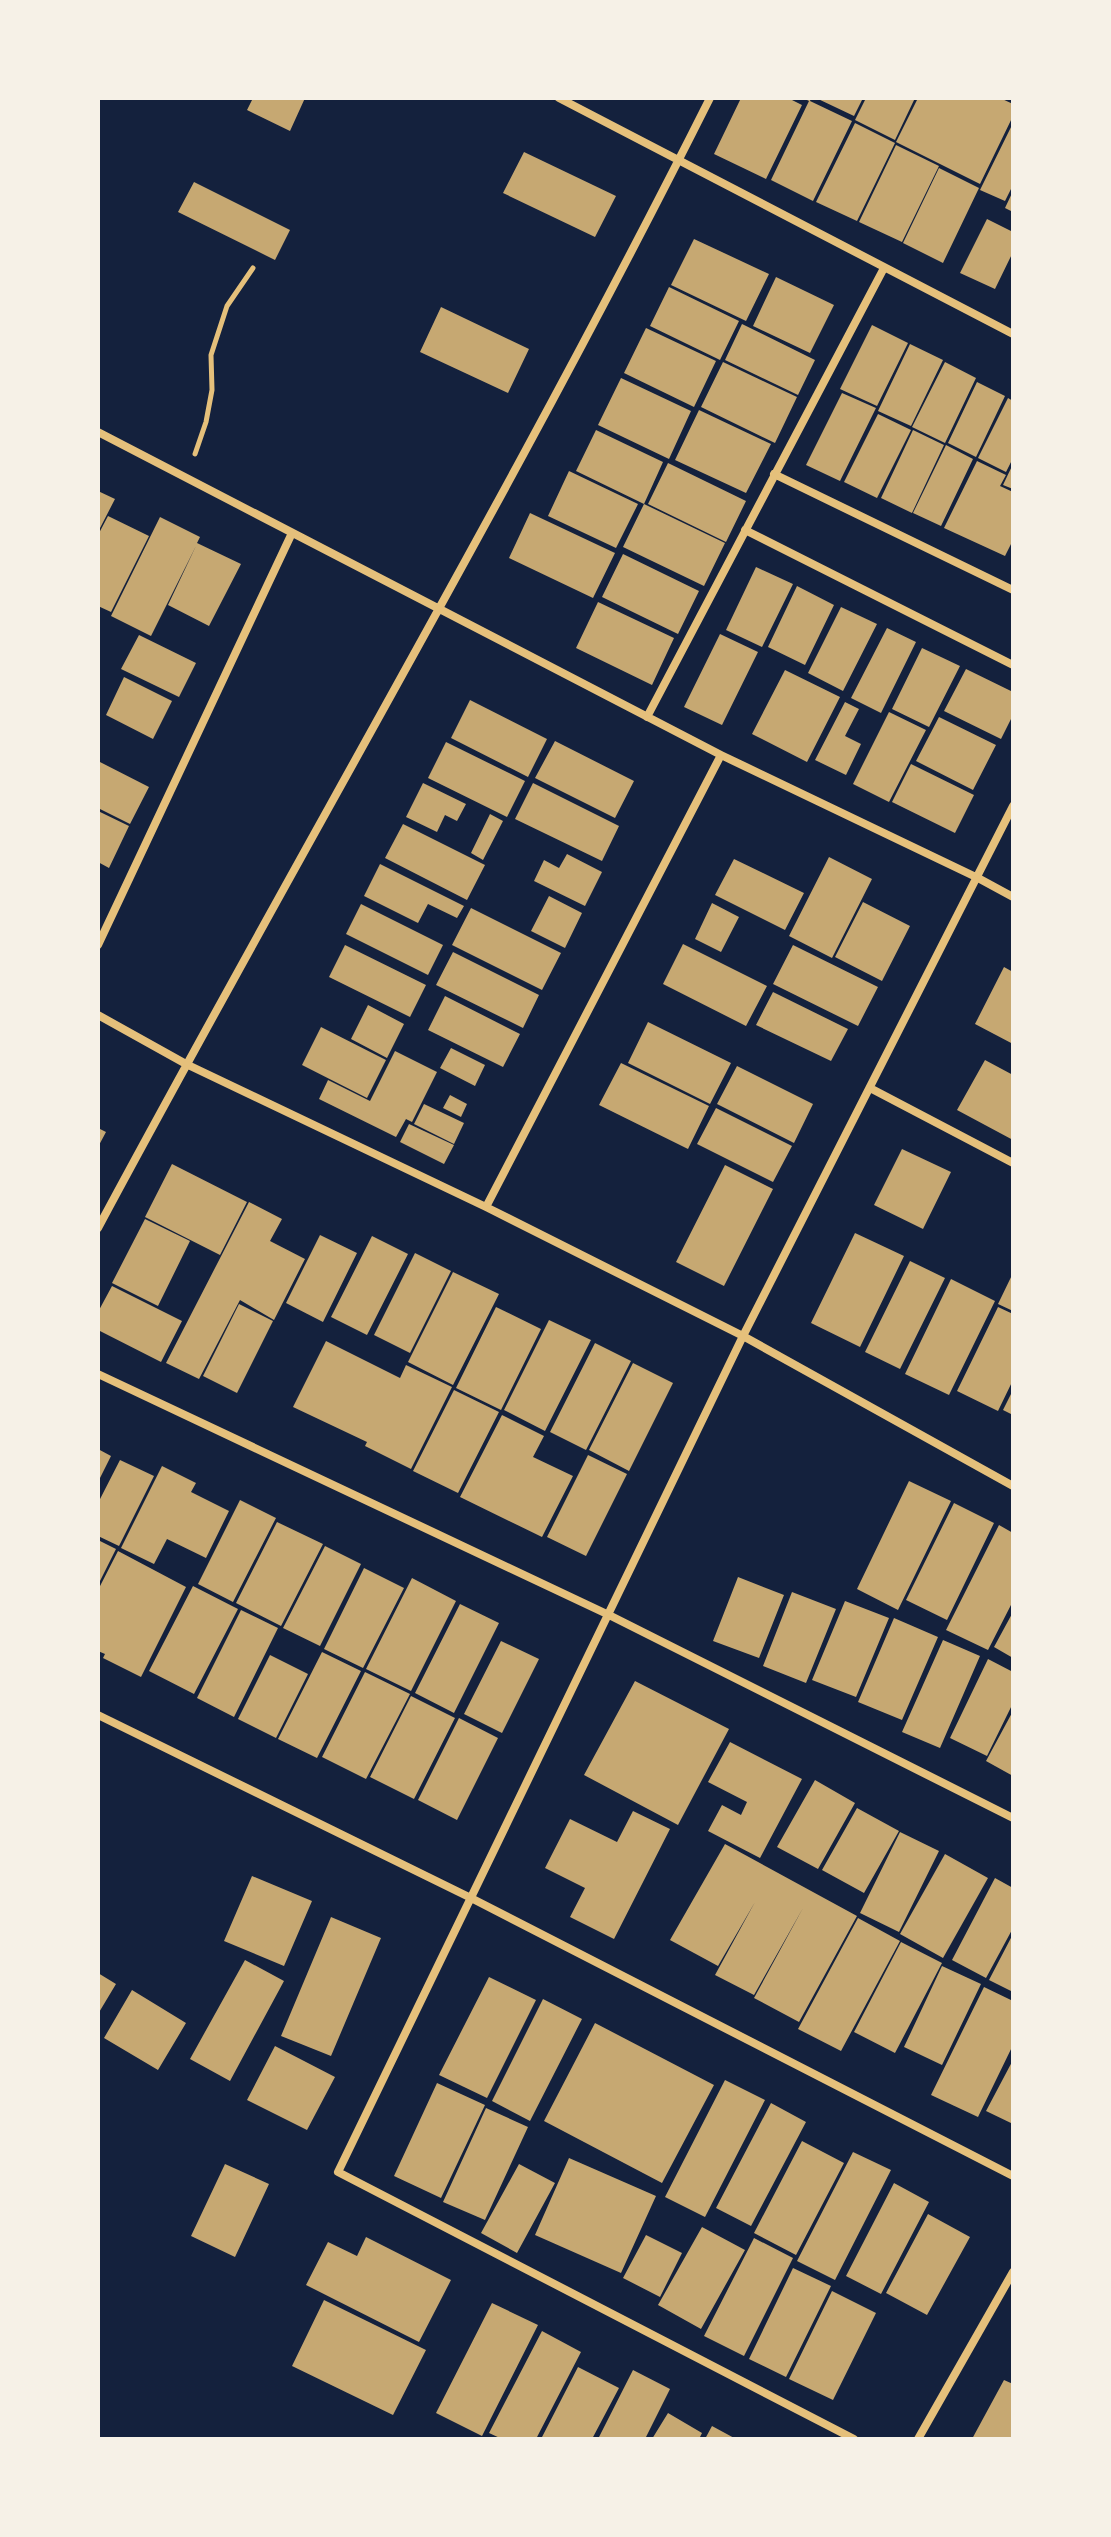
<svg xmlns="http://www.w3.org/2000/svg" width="1111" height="2537" font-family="'Public Sans',sans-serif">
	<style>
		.building { fill: #c6a872 }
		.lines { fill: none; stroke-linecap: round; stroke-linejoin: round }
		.path { stroke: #e5c07b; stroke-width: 5 }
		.minor { stroke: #e5c07b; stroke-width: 8 }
	</style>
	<rect width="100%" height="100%" fill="#14213d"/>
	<path class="building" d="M253,98H305L290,131L247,110Z
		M741,98H788L802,105L766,179L714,154Z
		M803,98H811L810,101L852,121L813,201L771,180L809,101Z
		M816,98H863L854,116Z
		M866,98H915L895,140L855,120Z
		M918,98H1000L1013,104V116L980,184L896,142Z
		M855,123L895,143L857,221L816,202Z
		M1013,123V185L1005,201L980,190Z
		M896,145L939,166L902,242L859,222Z
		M524,152L616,196L595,237L503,193Z
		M939,168L979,188L943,263L903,243Z
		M194,182L290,230L275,260L178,212Z
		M1013,191V212L1005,208Z
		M987,219L1013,232V252L995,289L960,273Z
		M694,239L769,274L746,321L671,285Z
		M776,277L834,305L810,353L753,326Z
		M669,287L739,321L720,360L650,326Z
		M441,307L529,349L508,393L420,352Z
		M742,324L815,360L798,395L725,360Z
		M872,325L908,343L877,406L840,389Z
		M646,328L716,361L694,407L624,373Z
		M910,344L943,360L911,426L878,411Z
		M723,362L797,397L775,443L701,407Z
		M945,362L976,378L945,443L912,427Z
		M621,378L691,411L669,459L598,425Z
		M977,382L1005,396L976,457L948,443Z
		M842,393L876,408L840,481L806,465Z
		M1008,398L1013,401V458L1006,472L978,458Z
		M699,410L771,444L746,493L675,460Z
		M878,414L911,430L877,498L844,482Z
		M596,430L663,462L644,504L576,471Z
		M913,430L944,445L912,513L881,498Z
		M946,445L973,459L941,526L913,513Z
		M977,461L1006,475L1000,486L1013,492V540L1005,556L944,528Z
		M668,463L746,501L726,542L648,504Z
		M1013,464V489L1003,485Z
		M569,471L638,504L616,548L548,516Z
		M98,491L115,499L98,532Z
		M644,504L725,543L704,586L623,547Z
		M530,513L615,553L593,598L509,558Z
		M108,516L149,536L111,612L98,606V535Z
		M160,517L200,537L197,543L241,564L209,626L168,605L196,546L151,636L111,616Z
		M623,554L699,591L678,634L602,597Z
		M756,567L793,584L762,647L726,630Z
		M797,586L834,605L805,665L768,647Z
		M598,602L674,638L652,685L576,648Z
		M841,607L877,624L843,691L808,673Z
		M887,628L916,642L881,713L851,698Z
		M720,634L758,652L722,725L684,707Z
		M139,635L196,663L179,697L121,669Z
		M922,648L960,666L929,727L892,709Z
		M966,669L1013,692V715L1001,739L944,711Z
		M785,670L840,697L807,762L752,734Z
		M124,677L172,701L153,739L106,715Z
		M470,700L547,739L528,777L451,738Z
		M845,702L859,709L845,736L861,744L846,775L815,760Z
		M889,712L926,730L889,802L853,784Z
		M939,717L996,745L973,790L916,761Z
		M555,741L634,781L615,818L535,778Z
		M446,742L525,781L507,817L428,778Z
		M98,761L149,787L130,824L98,808Z
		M911,764L974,795L955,833L892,802Z
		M423,783L466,804L457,821L445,815L437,832L406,817Z
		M533,783L619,826L602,861L515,819Z
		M98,811L129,826L109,868L98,862Z
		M490,814L503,821L483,860L471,853Z
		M403,824L485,865L467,900L385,858Z
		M567,854L602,872L585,906L534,881L544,860L559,868Z
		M829,857L872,879L832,958L789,936Z
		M734,859L804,893L785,930L715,895Z
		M380,864L464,906L457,918L428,904L418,923L364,896Z
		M549,896L582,913L565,948L531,931Z
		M863,902L910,926L882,981L835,957Z
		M712,903L739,917L721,952L695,939Z
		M361,904L443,945L428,975L346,934Z
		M471,908L561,953L542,990L452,945Z
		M683,944L767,986L746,1026L663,984Z
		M345,945L426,985L410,1017L329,977Z
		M793,945L878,987L858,1026L773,984Z
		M453,952L539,995L523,1028L436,985Z
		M1004,967L1013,972V1044L975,1024Z
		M773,992L848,1029L831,1061L756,1025Z
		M445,996L520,1034L503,1067L428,1030Z
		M368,1005L404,1024L387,1058L351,1039Z
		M648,1022L731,1063L710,1104L628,1063Z
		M321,1027L386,1060L367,1098L302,1065Z
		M451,1048L485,1065L475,1086L440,1068Z
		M395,1051L437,1072L412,1122L406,1119L396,1137L319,1099L328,1080L370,1101Z
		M985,1060L1013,1075V1140L957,1110Z
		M621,1063L709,1106L688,1149L599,1105Z
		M737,1066L813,1104L794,1143L717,1104Z
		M450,1095L467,1104L461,1117L443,1108Z
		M424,1104L464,1123L454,1144L414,1124Z
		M716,1108L792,1146L773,1182L697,1144Z
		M409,1124L454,1145L444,1164L400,1142Z
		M98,1128L106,1132L98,1147Z
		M902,1149L951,1172L923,1229L874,1205Z
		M172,1164L247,1202L220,1255L145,1217Z
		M725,1165L773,1189L724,1286L676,1262Z
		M249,1202L282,1219L270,1241L305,1259L274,1320L240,1300L199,1379L166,1363Z
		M145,1219L190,1241L158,1306L112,1283Z
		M855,1233L904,1256L860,1347L811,1323Z
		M320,1235L357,1253L323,1322L286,1303Z
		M372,1236L408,1254L367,1335L331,1317Z
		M415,1253L451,1271L410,1353L374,1335Z
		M910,1261L945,1278L900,1369L865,1352Z
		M453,1272L499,1294L453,1385L408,1362Z
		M1013,1273V1311L998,1304Z
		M951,1279L995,1301L949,1395L905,1374Z
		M112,1286L182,1321L161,1362L98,1330V1312Z
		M239,1304L273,1321L237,1393L203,1376Z
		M496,1307L541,1329L501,1410L456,1388Z
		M998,1307L1013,1314V1380L998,1411L957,1391Z
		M549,1320L591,1340L545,1431L504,1410Z
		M326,1341L400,1378L406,1365L452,1387L411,1469L365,1446L367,1442L293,1407Z
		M595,1343L631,1361L586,1450L550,1432Z
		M633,1363L673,1383L629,1471L589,1450Z
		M454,1390L499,1412L458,1493L413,1471Z
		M1013,1390V1415L1003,1410Z
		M502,1415L544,1436L533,1457L573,1476L542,1537L460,1497Z
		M98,1449L111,1456L98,1482Z
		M588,1455L627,1474L586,1556L547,1537Z
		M120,1460L154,1476L119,1546L98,1536V1503Z
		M162,1466L196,1483L191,1492L229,1511L206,1558L167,1539L154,1564L121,1548Z
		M909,1481L951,1501L898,1610L857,1589Z
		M240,1500L276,1518L233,1602L198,1584Z
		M954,1503L994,1523L947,1620L906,1600Z
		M277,1522L323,1544L281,1626L236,1603Z
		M999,1525L1013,1533V1601L988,1650L946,1630Z
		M98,1540L116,1549L98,1585Z
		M325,1546L361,1564L320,1646L283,1628Z
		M118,1551L186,1587L141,1677L103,1658L105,1654L98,1651V1590Z
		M364,1568L404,1588L363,1668L324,1649Z
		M738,1577L784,1595L759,1658L713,1641Z
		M412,1578L456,1601L411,1691L366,1669Z
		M193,1586L238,1609L194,1694L149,1671Z
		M792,1592L836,1609L806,1683L763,1666Z
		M845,1601L889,1618L856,1697L812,1680Z
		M460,1604L499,1623L454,1713L415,1693Z
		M241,1610L278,1628L234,1717L197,1698Z
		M1013,1612V1658L994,1647Z
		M894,1618L938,1637L902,1720L858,1702Z
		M943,1640L980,1656L940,1748L902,1732Z
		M501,1641L539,1659L502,1733L464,1714Z
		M322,1652L361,1671L317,1758L278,1739Z
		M270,1655L308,1674L276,1738L238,1719Z
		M988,1659L1013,1672V1703L987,1756L950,1738Z
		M365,1672L410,1694L366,1779L322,1757Z
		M635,1681L729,1729L678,1825L584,1775Z
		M411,1696L455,1718L414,1799L370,1777Z
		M1013,1711V1776L986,1761Z
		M459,1718L498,1738L457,1820L418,1800Z
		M730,1742L802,1779L760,1858L708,1831L722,1805L741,1815L747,1802L708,1782Z
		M815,1780L855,1803L818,1869L777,1847Z
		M857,1808L899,1831L864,1893L822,1870Z
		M633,1811L670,1829L614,1939L570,1917L585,1888L545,1868L570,1819L617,1842Z
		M900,1832L939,1851L899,1932L860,1913Z
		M725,1844L857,1916L799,2022L754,1998L803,1908L754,1995L715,1975L755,1902L718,1966L670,1940Z
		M945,1854L988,1878L943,1958L900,1934Z
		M252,1876L312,1901L284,1966L224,1941Z
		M995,1878L1013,1888V1928L986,1978L952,1960Z
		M331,1917L381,1938L331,2056L281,2036Z
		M858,1918L900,1941L841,2051L798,2029Z
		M1013,1934V1992L989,1980Z
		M901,1942L942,1963L895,2053L854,2032Z
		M245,1960L284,1981L230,2081L190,2059Z
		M942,1966L981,1984L942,2065L904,2047Z
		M98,1973L116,1984L98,2014Z
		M489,1977L536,2000L487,2098L439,2075Z
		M984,1987L1013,2001V2045L978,2117L931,2095Z
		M132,1990L186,2023L158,2070L104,2038Z
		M543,1999L582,2019L530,2121L492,2101Z
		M595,2023L714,2085L662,2183L544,2121Z
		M275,2046L335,2077L307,2130L247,2100Z
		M1013,2060V2124L986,2111Z
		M725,2080L765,2100L705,2217L665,2197Z
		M437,2083L485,2105L441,2198L394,2176Z
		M771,2103L806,2122L751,2226L716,2208Z
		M486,2108L528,2127L485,2220L443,2202Z
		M802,2141L844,2163L796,2255L754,2233Z
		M853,2152L891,2170L835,2280L797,2261Z
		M569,2158L656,2196L621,2273L535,2235Z
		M225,2164L269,2184L235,2257L191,2236Z
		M519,2164L555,2183L517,2253L481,2233Z
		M894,2183L929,2202L881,2294L846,2276Z
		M928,2214L970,2237L927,2315L886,2293Z
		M702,2227L745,2250L701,2329L658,2305Z
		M646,2235L682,2253L660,2297L623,2278Z
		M366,2237L451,2280L419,2342L306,2285L328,2242L357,2256Z
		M754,2238L793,2258L744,2356L704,2336Z
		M793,2268L831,2286L786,2377L749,2359Z
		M832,2291L876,2313L833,2400L789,2379Z
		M324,2300L426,2350L393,2415L292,2366Z
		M492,2303L538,2325L482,2436L436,2413Z
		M542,2331L581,2352L536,2439H502L489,2433Z
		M578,2367L619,2388L592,2439H541Z
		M633,2370L670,2389L645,2439H598Z
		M1004,2380L1013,2384V2439H972Z
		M668,2413L702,2433L699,2439H652Z
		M712,2426L736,2439H705Z"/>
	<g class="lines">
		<path class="path" d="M195,454L206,422L212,390L211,355L227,306L253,268"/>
		<path class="minor" d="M559,98L1013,334
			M98,432L721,755L978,878L1013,897
			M774,474L1013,590
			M745,530L1013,665
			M647,717L884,268
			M98,945L292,533
			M98,1015L186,1064L486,1207L743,1336L1013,1486
			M870,1088L1013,1163
			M486,1207L721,755
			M98,1228C300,851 518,481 710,98
			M98,1374L609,1615L1013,1818
			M98,1715L471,1898L1013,2176
			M854,2439L338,2172L743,1336L1013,806
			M918,2439L1013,2272"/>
	</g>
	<rect width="1111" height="2537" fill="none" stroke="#f6f1e7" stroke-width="200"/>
</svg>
